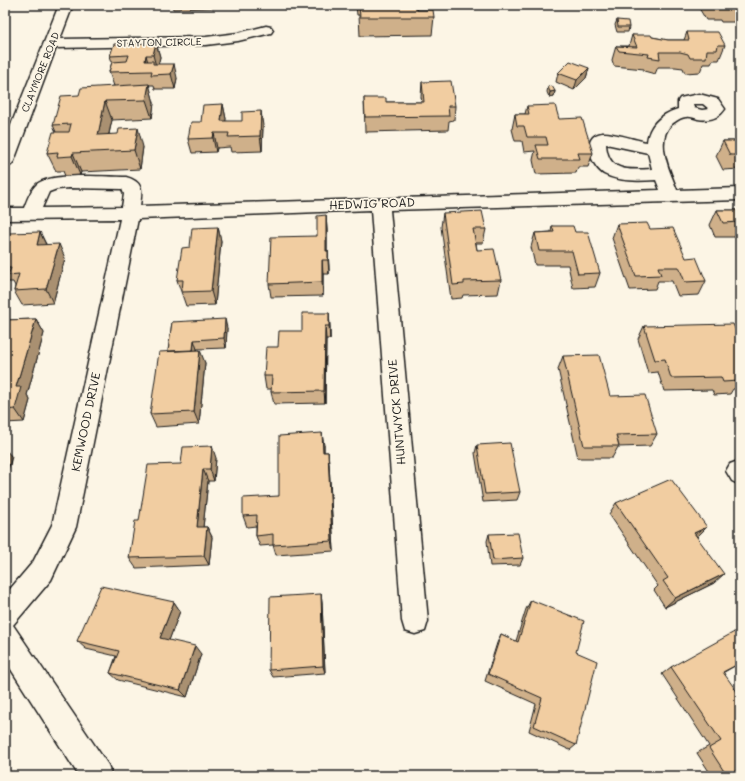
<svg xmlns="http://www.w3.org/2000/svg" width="745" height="781" font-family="Mali,sans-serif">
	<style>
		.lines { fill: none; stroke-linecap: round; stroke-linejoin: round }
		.minor-casing { stroke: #1c1c1c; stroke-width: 3 }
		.minor { fill: #fcf5e5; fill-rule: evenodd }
		.wall { fill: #cfb08a; stroke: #1c1c1c }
		.shaded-wall { fill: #a99071; stroke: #1c1c1c }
		.building { fill: #f1cda1; stroke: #1c1c1c }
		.labels { text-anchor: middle; stroke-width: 3.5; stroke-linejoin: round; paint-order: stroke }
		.far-street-label { font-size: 10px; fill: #1c1c1c; stroke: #fcf5e5 }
		.street-label { font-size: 12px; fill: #1c1c1c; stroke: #fcf5e5 }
	</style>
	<rect width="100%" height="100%" fill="#fcf5e5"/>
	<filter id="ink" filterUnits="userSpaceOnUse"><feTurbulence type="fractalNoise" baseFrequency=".025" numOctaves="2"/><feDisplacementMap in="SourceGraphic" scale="8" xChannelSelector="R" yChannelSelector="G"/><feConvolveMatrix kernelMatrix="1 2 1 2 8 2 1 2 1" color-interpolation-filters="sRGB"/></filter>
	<g filter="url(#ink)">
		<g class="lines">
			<defs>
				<path id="minor" d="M59,5H73L60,39L206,37L238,33L266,26L271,27L273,30L271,33L238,41L206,45L56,48L14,161L11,165L5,166V140Z
					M699,94L718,99L725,109C719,118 709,121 698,119C694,118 690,116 686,117C681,117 676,121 672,124C654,141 670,171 677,190L740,188V200L390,210L428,621L425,631L415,634L405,631L402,621L371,210L138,219L76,527L51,580L13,625L108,765L112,776H79L5,660V595L33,562L52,525L120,219L5,220V208H24C27,200 31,189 37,184C53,172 106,177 126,177C144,182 142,191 140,206L660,190L656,180C639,181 619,182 604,174C591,166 580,136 602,133C612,132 636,140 647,142C649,124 662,114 678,109V101L680,98ZM693,104H703L709,109L702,110L694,108ZM606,144L648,153L652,169C629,170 608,173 606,144ZM69,188L122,189L124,194L122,207L42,208L49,192L57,189Z
					M738,461H740V485L732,481L726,471L730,464Z"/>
			</defs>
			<use href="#minor" class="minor-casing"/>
			<use href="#minor" class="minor"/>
		</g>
		<path class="wall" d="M172,5H214V8L173,9Z
			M356,5H416L417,10L434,17L432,35L360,36L359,15H357Z
			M700,5H740V22H721L720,20H706L699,8Z
			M617,20L629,27L628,32H617L615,25Z
			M687,32L725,45L719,60H713L711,64H703L700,72L685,73L683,68L675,67H658L655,74L644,71V69L614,66L612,60L616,46H629L632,35L652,37L668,40H684Z
			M156,43L160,57L158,64L177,78L175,89H155L154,85H149L154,103L152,118L112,120L109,134L143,147L140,169L81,172L80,175L65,176L63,171H56L47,153L56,132L53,125L79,95L114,86L109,72L112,62L110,56Z
			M589,68L586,78L574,90L556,82L558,73Z
			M422,82L455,106L454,120L449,121L448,130L365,132L364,98L386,102H422L421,97Z
			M548,87L555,91L554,96L549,97L547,92Z
			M223,104L226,119L225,121L263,126L262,151L231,152L230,147L217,148L216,152L192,153L188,139L201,122Z
			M527,106L559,119L593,153L588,167H578L576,173L536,174L533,160L535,151L524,152L522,141H515L512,129L515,114H525Z
			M723,141H740V169L723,170L716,156Z
			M717,210H740V237H715L710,225Z
			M443,213L486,229L483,243H476L477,250L501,280L498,294L463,295L462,298L451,299L441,227Z
			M326,215L327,230V251H328L329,274H323V296L271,297L269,284L317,236Z
			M617,224L650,229L686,258L706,281L699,295L678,296L672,281H658L655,289L630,290L612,238Z
			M552,226L575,232L600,273L595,287L573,288L568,265H535L531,247L535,233L551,232Z
			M218,227L221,241L215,305L186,306L177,280L190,247Z
			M40,232L46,244L65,258L53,303L22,305L14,291L15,286L13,282H5V268Z
			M329,313L330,327V339H326L325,403L274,404L271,392L272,389H266L264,376L278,347Z
			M36,319L44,333L27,395L30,400L24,422L5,423V320Z
			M172,322L227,328L226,348L197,349L205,363L199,424L156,427L150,414L168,351Z
			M644,326L740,340V389H733L730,394L714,395L712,390L664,391L658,372L648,373L638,339Z
			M563,356L610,396L657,434L650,446L618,447L612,458H578L558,369Z
			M324,445V452H328L329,464L334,551L276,555L273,545L260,546L256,536V526L247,527L243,516L279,496Z
			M477,445L520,492L517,500L483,502L475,453Z
			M216,458L214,481H208L203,527H207L212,537L209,565L136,568L129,558L139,521L181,464Z
			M616,503L707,527L697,537L714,583L665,607L654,590L658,586L609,514Z
			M489,534L523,558L520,565L490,566L487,541Z
			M321,594L322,603L325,673L273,677L269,670Z
			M531,600L576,652V745L570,750L529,731L536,704L485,681L497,643L501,634L516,641L526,609Z
			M174,602L180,611L169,640L201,654L187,697L118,680L110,673L116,656L86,649L77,641Z
			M671,667L724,673L740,776H712L697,753L709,746L662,674Z"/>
		<path class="shaded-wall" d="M156,43L160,57L157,70L153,55Z
			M146,55L150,70L145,61Z
			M174,64L177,78L175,89L171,74Z
			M589,68L586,78L574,90L577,80Z
			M149,84L154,103L152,118L146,100Z
			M555,91L554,96L549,97L550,92Z
			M105,101L112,120L105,151L98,135Z
			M223,104L226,119L224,133L221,121Z
			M261,111L263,126L262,151L260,136Z
			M138,128L143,147L140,169L134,150Z
			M214,133L217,148L216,152L213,138Z
			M73,153L81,172L80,175L72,156Z
			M326,215L327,230V260L326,251Z
			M218,227L221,241L215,305L211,291Z
			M40,232L47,247L37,245Z
			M59,244L65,258L53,303L46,289Z
			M328,251L329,266V274L328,260Z
			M322,260L323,274V296L322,282Z
			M329,313L330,327V339L329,326Z
			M36,319L44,333L27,395L30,400L24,422L15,409L16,387Z
			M225,319L227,328L226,348L224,338Z
			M325,326L326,339L325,403L324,391Z
			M194,340L197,349L196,362L193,353Z
			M200,350L205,363L199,424L194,412Z
			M322,433L324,445V464L323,452Z
			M212,446L216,458L214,481L210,469Z
			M5,449L12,457L5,480Z
			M328,452L329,464L334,551L332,541Z
			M203,469L208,481L202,537L197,527Z
			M207,527L212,537L209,565L204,556Z
			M707,527L697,537L694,533Z
			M724,574L714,583L665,607L675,598Z
			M321,594L322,603L325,673L323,666Z
			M174,602L180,611L167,646L160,638Z
			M195,646L201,654L187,697L180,690Z
			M740,663L712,679L723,672Z"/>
		<path class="building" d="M373,5H416L417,10H433L434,17H360L359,6H373Z
			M711,5H740V8H727L725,6H712Z
			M617,20L628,21L629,27H618Z
			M687,32H718L725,45H718L717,50H707L706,58H690L688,54L680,52H659L660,59L648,57L649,54L619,51L616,46L637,47L632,35H651L652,37L668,40H689Z
			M156,43L153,55H146L145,61H153V64H174L171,74L151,75L152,71L109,72L112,62L127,61L129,55L110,56L114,44Z
			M570,61L589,68L577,80L558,73Z
			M451,81L455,106H448L449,116L365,117L364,98H386V102H424L422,82Z
			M149,84L146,100L105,101L98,135L118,134L119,129L138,128L134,150L73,153L72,156L57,157L58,152L47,153L53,132H69L71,124L53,125L61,96L79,95L81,88Z
			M552,86L555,91L550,92L548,87Z
			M223,104L221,121H242V112L261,111L260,136L228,137L229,133H214L213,138L188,139L191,122H201L203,105Z
			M555,105L559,119L582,118L593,153H578L580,159H540L536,145H548L546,137H527L524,126H517L515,114H529L527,106Z
			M723,141H740V155H730Z
			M717,210H740V222L723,223Z
			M482,211L486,229H473L477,250L494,249L501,280L464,281V284L453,285L443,213Z
			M326,215V251H328V260H322V282L269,284L271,237L317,236V216Z
			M647,223L650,229L673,228L686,258L696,257L706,281L685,282L679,267H658L661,275L636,276L617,224Z
			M552,226H573L575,232H588L600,273L578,274L572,251H539L535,233L554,232Z
			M218,227L211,291L182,292L183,280H177L182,248L190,247L192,228Z
			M40,232L37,245L59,244L46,289L14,291L19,274L8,275L11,268H5V245L9,233Z
			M302,313H329V326H325L324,391L271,392L272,376H264L266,347H278L279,331H302Z
			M36,319L16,387H21L15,409L5,410V320Z
			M225,319L224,338L194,340L193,350L168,351L172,322Z
			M733,324L740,340V376H737L739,381L723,382L721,377L671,378L665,359L655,360L644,326Z
			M200,350L194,412L150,414L159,352Z
			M599,355L610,396L645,395L657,434L616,435L619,446H584L563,356Z
			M322,433L323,452H328L332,541L273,545V534L256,536L257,515L243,516V498L279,496V436Z
			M510,443L520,492L485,494L477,445Z
			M212,446L210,469H203L197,527H207L204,556L129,558L135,521H139L148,465L181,464L183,447Z
			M671,479L707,527L694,533L724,574L675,598L663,581L668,578L616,503Z
			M518,533L523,558L493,560L489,534Z
			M101,586L174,602L160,638L195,646L180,690L110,673L119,651L77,641Z
			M321,594L323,666L269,670L270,597Z
			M531,600L584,621L576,652L597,661L576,745L534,726L542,698L488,674L501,634L518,642Z
			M738,630L740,632V663L723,672L740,696V776H727L709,748L721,741L671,667Z"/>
	</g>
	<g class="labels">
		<g class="far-street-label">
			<text transform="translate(159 42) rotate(-1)" y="4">STAYTON CIRCLE</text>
			<text transform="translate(40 72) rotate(-68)" y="4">CLAYMORE ROAD</text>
		</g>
		<g class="street-label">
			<text transform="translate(372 204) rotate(-2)" y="4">HEDWIG ROAD</text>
			<text transform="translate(397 412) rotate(-95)" y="4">HUNTWYCK DRIVE</text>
			<text transform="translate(86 422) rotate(-78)" y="4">KEMWOOD DRIVE</text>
		</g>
	</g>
	<rect width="745" height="781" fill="none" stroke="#fcf5e5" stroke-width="20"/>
	<rect x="10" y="10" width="725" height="761" fill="none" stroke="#1c1c1c" stroke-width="1.5" filter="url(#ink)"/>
</svg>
